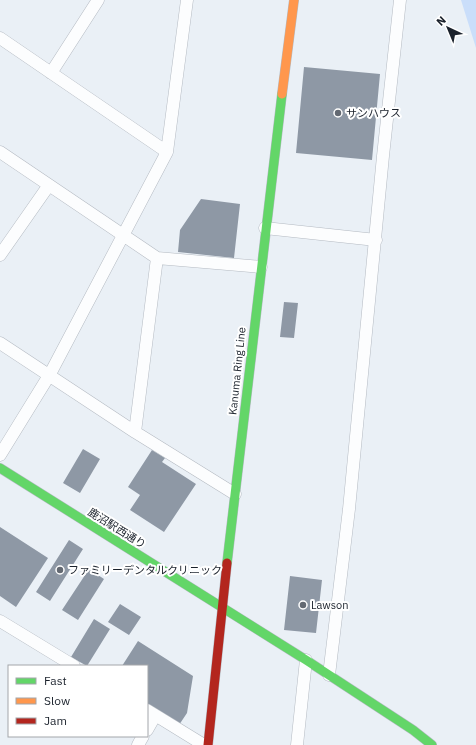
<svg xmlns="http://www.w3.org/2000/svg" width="476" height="745" font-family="'IBM Plex Sans','Noto Sans JP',sans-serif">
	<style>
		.green { fill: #cadefa }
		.building { fill: #8e98a5 }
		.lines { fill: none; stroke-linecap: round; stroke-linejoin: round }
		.street-casing { stroke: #b4bac2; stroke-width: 13 }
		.fast-casing { stroke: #b4bac2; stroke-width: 10 }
		.slow-casing { stroke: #b4bac2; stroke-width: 10 }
		.jam-casing { stroke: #b4bac2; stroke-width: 10 }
		.street { stroke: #fcfdfe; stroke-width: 12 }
		.fast { stroke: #63d668; stroke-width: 9 }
		.slow { stroke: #ff974d; stroke-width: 9 }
		.jam { stroke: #b3261e; stroke-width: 9 }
		.poi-dot { fill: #636972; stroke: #fff; stroke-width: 1.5 }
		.labels { text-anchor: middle; stroke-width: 4; stroke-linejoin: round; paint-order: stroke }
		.poi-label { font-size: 11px; fill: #1a212b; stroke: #fff; text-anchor: start }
		.street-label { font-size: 11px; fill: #1a212b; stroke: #fff }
	</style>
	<rect width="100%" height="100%" fill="#eaf0f6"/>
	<path class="green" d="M461,0H476V48Z"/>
	<path class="building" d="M304,67L380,74L372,160L296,153Z
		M201,199L240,204L234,258L178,252L180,230Z
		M284,302L298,303L294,338L280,337Z
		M83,449L100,459L80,493L63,483Z
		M152,450L165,458L162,462L196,484L164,532L130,510L140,495L128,487Z
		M0,527L48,558L16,607L0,596Z
		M69,540L83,549L50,601L36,592Z
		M89,569L104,579L78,620L62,610Z
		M290,576L322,580L316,633L284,630Z
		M120,604L141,617L129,635L108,622Z
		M94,619L110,629L87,666L71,657Z
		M138,641L193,676L187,713L179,725L147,704V666H122Z"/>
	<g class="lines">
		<defs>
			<path id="street" d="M0,38L167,152
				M51,73L98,0
				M0,152L157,258L261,267
				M265,228L376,240
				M0,255L49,185
				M0,343L135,432L235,494
				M135,432L157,258
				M0,455L50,374L167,152L187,0
				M0,621L74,666
				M329,675L349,509L383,156L400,0
				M147,710L204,745
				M147,730L155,716
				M138,745L143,736
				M297,745L306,660"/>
			<path id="fast" d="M0,468L306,660L413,730L432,745
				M227,563L282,94"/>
			<path id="slow" d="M282,94L294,0"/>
			<path id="jam" d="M208,745L227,563"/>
		</defs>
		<use href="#street" class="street-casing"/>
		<use href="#fast" class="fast-casing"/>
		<use href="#slow" class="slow-casing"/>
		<use href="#jam" class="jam-casing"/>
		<use href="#street" class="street"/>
		<use href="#fast" class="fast"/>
		<use href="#slow" class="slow"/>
		<use href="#jam" class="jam"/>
	</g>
	<g class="poi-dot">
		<circle cx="338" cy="113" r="4"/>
		<circle cx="60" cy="570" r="4"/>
		<circle cx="303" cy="605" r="4"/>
	</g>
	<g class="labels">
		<g class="poi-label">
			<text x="346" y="117">サンハウス</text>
			<text x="68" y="574">ファミリーデンタルクリニック</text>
			<text x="311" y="609">Lawson</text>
		</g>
		<g class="street-label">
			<text transform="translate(237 371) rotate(-84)" y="4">Kanuma Ring Line</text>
			<text transform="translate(117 528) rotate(32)" y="4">鹿沼駅西通り</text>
		</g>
	</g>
	<rect x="8" y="665" width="140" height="72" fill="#ffffff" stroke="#a3a6aa"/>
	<rect x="16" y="678" width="20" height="6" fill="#63d668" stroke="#a3a6aa"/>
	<text x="44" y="685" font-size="12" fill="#1a212b">Fast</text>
	<rect x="16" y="698" width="20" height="6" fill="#ff974d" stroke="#a3a6aa"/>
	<text x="44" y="705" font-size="12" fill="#1a212b">Slow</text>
	<rect x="16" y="718" width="20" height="6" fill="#b3261e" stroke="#a3a6aa"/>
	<text x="44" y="725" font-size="12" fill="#1a212b">Jam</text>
	<g transform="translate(448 28) rotate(316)" stroke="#ffffff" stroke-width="3" paint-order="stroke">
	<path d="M0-3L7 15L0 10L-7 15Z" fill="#1a212b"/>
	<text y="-6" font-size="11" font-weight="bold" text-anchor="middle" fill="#1a212b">N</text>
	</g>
</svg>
